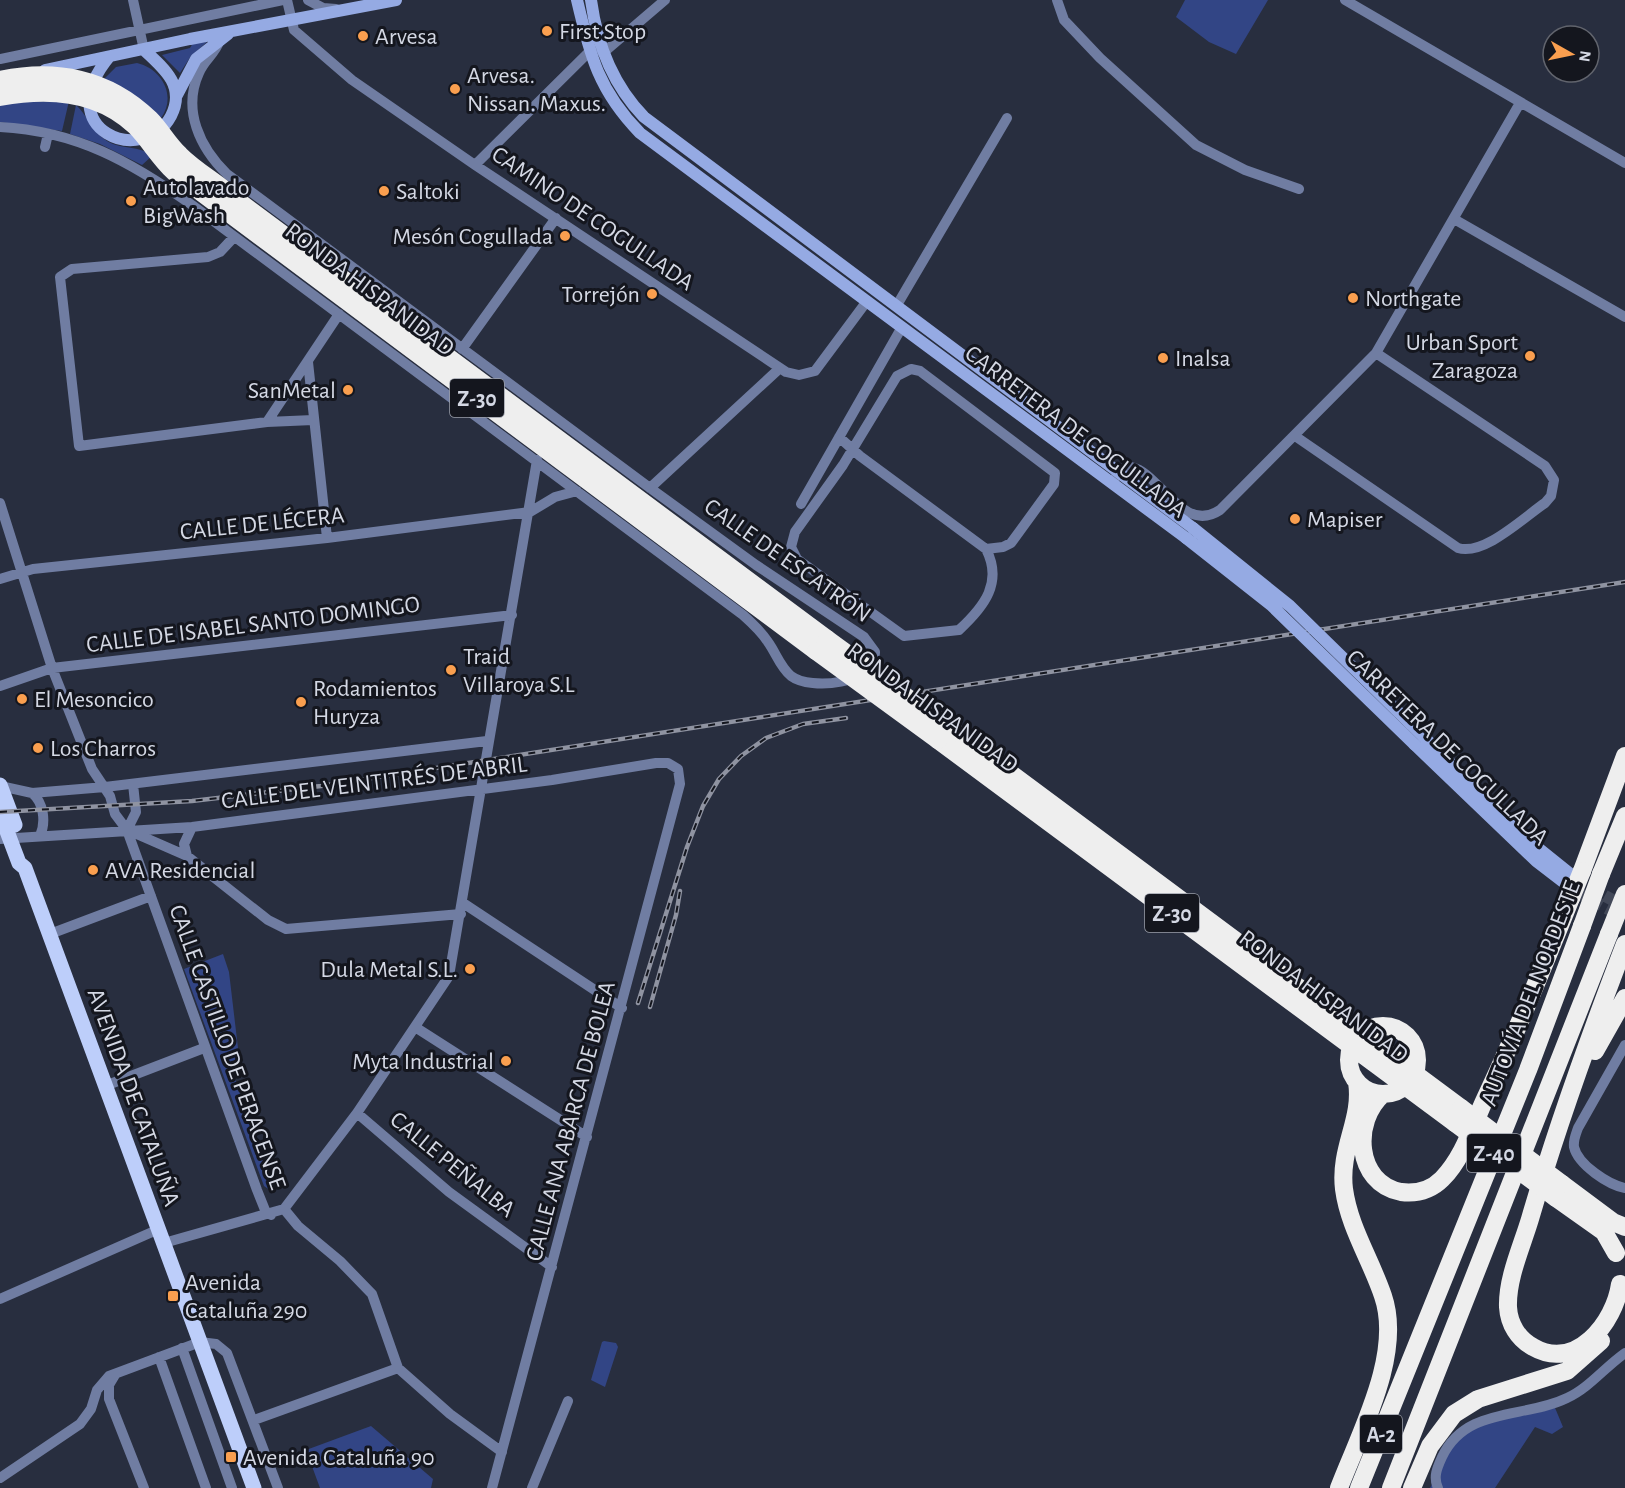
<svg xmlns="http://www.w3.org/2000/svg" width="1625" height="1488" font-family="'Alegreya Sans',sans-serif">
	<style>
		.green { fill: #324585 }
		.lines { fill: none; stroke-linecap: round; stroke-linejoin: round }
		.secondary-tunnel { stroke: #424858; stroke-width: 12; stroke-dasharray: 12 6; stroke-linecap: butt }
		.street { stroke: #707da2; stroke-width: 10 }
		.secondary { stroke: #95aae3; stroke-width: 12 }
		.primary { stroke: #bdcefa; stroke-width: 15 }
		.highway { stroke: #eee; stroke-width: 18 }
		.rail-casing { stroke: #8f93a1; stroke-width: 4.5 }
		.rail { stroke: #14161e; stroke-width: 2; stroke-dasharray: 7; stroke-linecap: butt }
		.secondary-bridge { stroke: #95aae3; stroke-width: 12 }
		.highway-bridge { stroke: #eee; stroke-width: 18 }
		.poi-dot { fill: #fa9f4f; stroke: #14161e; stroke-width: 2 }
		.labels { text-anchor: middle; stroke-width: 6; stroke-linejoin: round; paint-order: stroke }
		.shield { fill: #14161e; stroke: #9a9ea9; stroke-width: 1.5 }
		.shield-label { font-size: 22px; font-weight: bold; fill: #d4d8e4 }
		.poi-label { font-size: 24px; fill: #d4d8e4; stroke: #14161e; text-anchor: start }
		.street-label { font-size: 24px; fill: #d4d8e4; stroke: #14161e }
	</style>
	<rect width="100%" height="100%" fill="#282e3f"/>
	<path class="green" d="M1185,0H1268L1236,54L1209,42L1176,17Z
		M207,42L191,56L180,73L162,55L190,48L193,43Z
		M137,63C162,69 177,96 161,118L104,79L116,67Z
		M69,101L62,131L0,122V104L13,102Z
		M76,105C88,116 92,132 107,141C121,150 140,145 152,156L142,165L100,144L70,134Z
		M223,954L229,972L240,1065L234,1076L274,1193L264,1186L184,969Z
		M604,1341L616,1343L618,1347L605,1387L591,1380L602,1342Z
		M1553,1403L1563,1427L1552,1434L1535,1427L1495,1488H1430L1460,1432Z
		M371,1426L433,1479L431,1488H320L306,1450Z"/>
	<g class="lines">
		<path class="secondary-tunnel" d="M1589,887L1625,907
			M1575,891L1625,918"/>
		<path class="street" d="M133,0L144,50
			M287,0L294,30L352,80L475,165L786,372L799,375L815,371L867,301
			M308,0L323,8L336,9
			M1057,0L1064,20L1100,58L1196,145L1245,170L1299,189
			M1345,0L1625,163
			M603,53L665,0
			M0,59L283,0
			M0,127C77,131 131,162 192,205L743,615C752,623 761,631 768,642C776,653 780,667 791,676C811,691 876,684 875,652L864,637L756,565L650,488L227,174C200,148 182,110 199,73C204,60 215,54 219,42
			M45,147L48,134
			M475,165L589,52
			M1454,219L1625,317
			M234,237L220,252L208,257L72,269L60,277L79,446L267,422L313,420
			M897,305L1007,118
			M462,349L556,218
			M308,362L327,538
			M267,422L339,314
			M1295,436L1458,548C1484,556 1523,518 1545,503L1551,496L1554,480L1545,466L1376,353
			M839,437L860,456L986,549C1003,582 985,606 959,630L904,636L797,559L791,547L795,532L843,465L897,376L911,369L920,371L1055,473L1054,484L1011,543L1003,547L986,549
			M1115,478L1122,468C1155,457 1178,538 1220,510L1376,353L1520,103
			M650,488L780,368
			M0,503L52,668L92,769L110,796L115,814L127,830L257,1190L265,1210L271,1215
			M801,504L902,327
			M0,579L33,569L327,538L530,512L555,497L577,491
			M0,686L52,668L512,615
			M0,786L32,793L105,787L487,741
			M32,793C44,803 46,822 40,836
			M127,830L136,812L133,784
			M132,832L187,856L268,920L286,929L461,914
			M0,839L192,827L552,780L656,763H668L678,769L680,784L492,1488
			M187,856L184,844L192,827
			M463,903L622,1008
			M50,934L151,896
			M415,1027L587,1137
			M1625,1045L1578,1128C1576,1134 1573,1140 1574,1147C1578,1165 1609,1185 1625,1188
			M105,1086L204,1048
			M357,1113L449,1192L552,1267
			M284,1209L298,1226L340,1261L372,1294L398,1368L450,1414L502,1452
			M164,1243L284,1209L357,1113L449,976L537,460
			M0,1299L159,1229
			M182,1348L232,1488
			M159,1357L206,1488
			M115,1375L109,1385V1399L144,1488
			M254,1420L398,1368
			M0,1478L80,1424L91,1409L97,1390L109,1376L200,1342L216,1344L227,1353L278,1488
			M532,1488L568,1401
			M1438,1488C1433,1477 1437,1468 1442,1457C1466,1406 1524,1419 1567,1398C1589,1388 1605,1367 1625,1353"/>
		<path class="secondary" d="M577,0C590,56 599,91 640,133L1186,538
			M591,0C597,45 612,84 644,117L1193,528
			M109,57C49,130 143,168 171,116C186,87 165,69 144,50
			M45,70L190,39L396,0
			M177,95L196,59L228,34
			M1424,737L1528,840L1579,881
			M1415,745L1536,861L1575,891"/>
		<path class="primary" d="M0,785L15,825
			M0,813L19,863L25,868L254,1488"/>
		<path class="highway" d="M0,80C55,68 108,78 150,119C161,130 168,144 180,155C197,172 220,184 238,201L827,639
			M0,97C48,88 98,91 135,126C149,140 159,158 174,172L816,651
			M956,733L1461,1108
			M938,740L1455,1123
			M1582,871L1625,756
			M1601,874L1625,816
			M1349 1060a34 34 0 1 1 68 0a34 34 0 1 1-68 0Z
			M1595,1051L1625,998
			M1383,1094C1352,1121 1355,1183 1401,1192C1417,1194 1431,1190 1442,1179C1463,1158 1473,1125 1485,1099C1516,1033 1544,966 1571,898
			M1562,1184L1613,1222L1625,1227
			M1556,1198L1604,1232L1616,1253
			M1620,1284C1615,1322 1576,1372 1533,1347C1518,1339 1509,1324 1508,1307C1507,1278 1522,1246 1530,1219C1557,1126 1590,1035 1625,944
			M1339,1488C1360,1433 1403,1354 1383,1296C1371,1260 1349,1227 1344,1189C1339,1148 1363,1119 1357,1082
			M1359,1488L1528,1070L1582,926
			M1391,1488L1609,934
			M1412,1488L1430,1446L1454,1414L1478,1399L1567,1371L1601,1341"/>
		<defs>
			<path id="rail" d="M0,812L192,801L321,786L1625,582
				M638,1003L687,847L703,806L719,779L741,756L766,738L803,724L846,718
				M650,1007L676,915L680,891"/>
		</defs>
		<use href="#rail" class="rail-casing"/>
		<use href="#rail" class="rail"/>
		<path class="secondary-bridge" d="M1193,528L1290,606L1424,737
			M1186,538L1271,605L1415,745"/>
		<path class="highway-bridge" d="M827,639L956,733
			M816,651L938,740
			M1571,898L1582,871
			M1582,926L1601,874
			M1609,934L1625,894
			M1461,1108L1562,1184
			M1455,1123L1556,1198"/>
	</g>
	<g class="poi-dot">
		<circle cx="547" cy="31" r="6"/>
		<circle cx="363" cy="36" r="6"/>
		<circle cx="455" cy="89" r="6"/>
		<circle cx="384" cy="191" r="6"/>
		<circle cx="131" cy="201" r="6"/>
		<circle cx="565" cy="236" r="6"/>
		<circle cx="652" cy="294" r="6"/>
		<circle cx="1353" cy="298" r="6"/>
		<circle cx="1530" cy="356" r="6"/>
		<circle cx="1163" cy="358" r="6"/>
		<circle cx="348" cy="390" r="6"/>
		<circle cx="1295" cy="519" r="6"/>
		<circle cx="451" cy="670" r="6"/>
		<circle cx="22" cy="699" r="6"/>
		<circle cx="301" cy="702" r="6"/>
		<circle cx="38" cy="748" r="6"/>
		<circle cx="93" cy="870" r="6"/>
		<circle cx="470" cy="969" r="6"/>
		<circle cx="506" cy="1061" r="6"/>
		<rect x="167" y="1290" width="12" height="12" rx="3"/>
		<rect x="225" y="1451" width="12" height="12" rx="3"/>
	</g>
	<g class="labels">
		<g class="shield">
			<rect x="450" y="379" width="54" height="38" rx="4.5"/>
			<rect x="1145" y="894" width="54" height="38" rx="4.5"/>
			<rect x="1467" y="1134" width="54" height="38" rx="4.5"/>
			<rect x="1360" y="1415" width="42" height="38" rx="4.5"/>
		</g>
		<g class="shield-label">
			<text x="477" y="406">Z-30</text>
			<text x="1172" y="921">Z-30</text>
			<text x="1494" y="1161">Z-40</text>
			<text x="1381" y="1442">A-2</text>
		</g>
		<g class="poi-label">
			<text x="559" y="39">First Stop</text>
			<text x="375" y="44">Arvesa</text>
			<text x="467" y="83">Arvesa.<tspan x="467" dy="28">Nissan. Maxus.</tspan></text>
			<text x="143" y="195">Autolavado<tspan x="143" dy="28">BigWash</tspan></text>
			<text x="396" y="199">Saltoki</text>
			<text x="553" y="244" text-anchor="end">Mesón Cogullada</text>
			<text x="640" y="302" text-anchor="end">Torrejón</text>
			<text x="1365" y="306">Northgate</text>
			<text x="1518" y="350" text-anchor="end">Urban Sport<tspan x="1518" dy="28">Zaragoza</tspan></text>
			<text x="1175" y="366">Inalsa</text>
			<text x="336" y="398" text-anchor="end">SanMetal</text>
			<text x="1307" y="527">Mapiser</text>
			<text x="463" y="664">Traid<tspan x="463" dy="28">Villaroya S.L</tspan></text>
			<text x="313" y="696">Rodamientos<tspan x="313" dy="28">Huryza</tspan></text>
			<text x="34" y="707">El Mesoncico</text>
			<text x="50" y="756">Los Charros</text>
			<text x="105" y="878">AVA Residencial</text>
			<text x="458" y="977" text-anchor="end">Dula Metal S.L.</text>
			<text x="494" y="1069" text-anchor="end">Myta Industrial</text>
			<text x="185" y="1290">Avenida<tspan x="185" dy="28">Cataluña 290</tspan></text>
			<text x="243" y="1465">Avenida Cataluña 90</text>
		</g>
		<g class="street-label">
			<text transform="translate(593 218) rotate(34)" y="8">CAMINO DE COGULLADA</text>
			<text transform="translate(370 289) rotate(37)" y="8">RONDA HISPANIDAD</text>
			<text transform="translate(1076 431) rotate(37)" y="8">CARRETERA DE COGULLADA</text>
			<text transform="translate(262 523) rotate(-6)" y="8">CALLE DE LÉCERA</text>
			<text transform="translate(788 560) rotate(35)" y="8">CALLE DE ESCATRÓN</text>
			<text transform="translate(253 624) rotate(-7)" y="8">CALLE DE ISABEL SANTO DOMINGO</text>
			<text transform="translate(933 707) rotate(36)" y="8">RONDA HISPANIDAD</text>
			<text transform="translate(1448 747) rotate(44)" y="8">CARRETERA DE COGULLADA</text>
			<text transform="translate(374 782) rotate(-7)" y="8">CALLE DEL VEINTITRÉS DE ABRIL</text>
			<text transform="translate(1530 993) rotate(-69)" y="8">AUTOVÍA DEL NORDESTE</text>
			<text transform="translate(1324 996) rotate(37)" y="8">RONDA HISPANIDAD</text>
			<text transform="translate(228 1047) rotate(70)" y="8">CALLE CASTILLO DE PERACENSE</text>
			<text transform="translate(134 1097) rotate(70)" y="8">AVENIDA DE CATALUÑA</text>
			<text transform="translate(570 1121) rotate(-75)" y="8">CALLE ANA ABARCA DE BOLEA</text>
			<text transform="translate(453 1164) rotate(39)" y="8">CALLE PEÑALBA</text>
		</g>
	</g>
	<g transform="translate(1571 54) rotate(99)"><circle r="28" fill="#14161e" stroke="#61646d" stroke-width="1.5"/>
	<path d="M0-4.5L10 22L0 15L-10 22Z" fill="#fa9f4f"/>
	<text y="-9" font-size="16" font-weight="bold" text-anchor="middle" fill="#d4d8e4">N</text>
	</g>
</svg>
